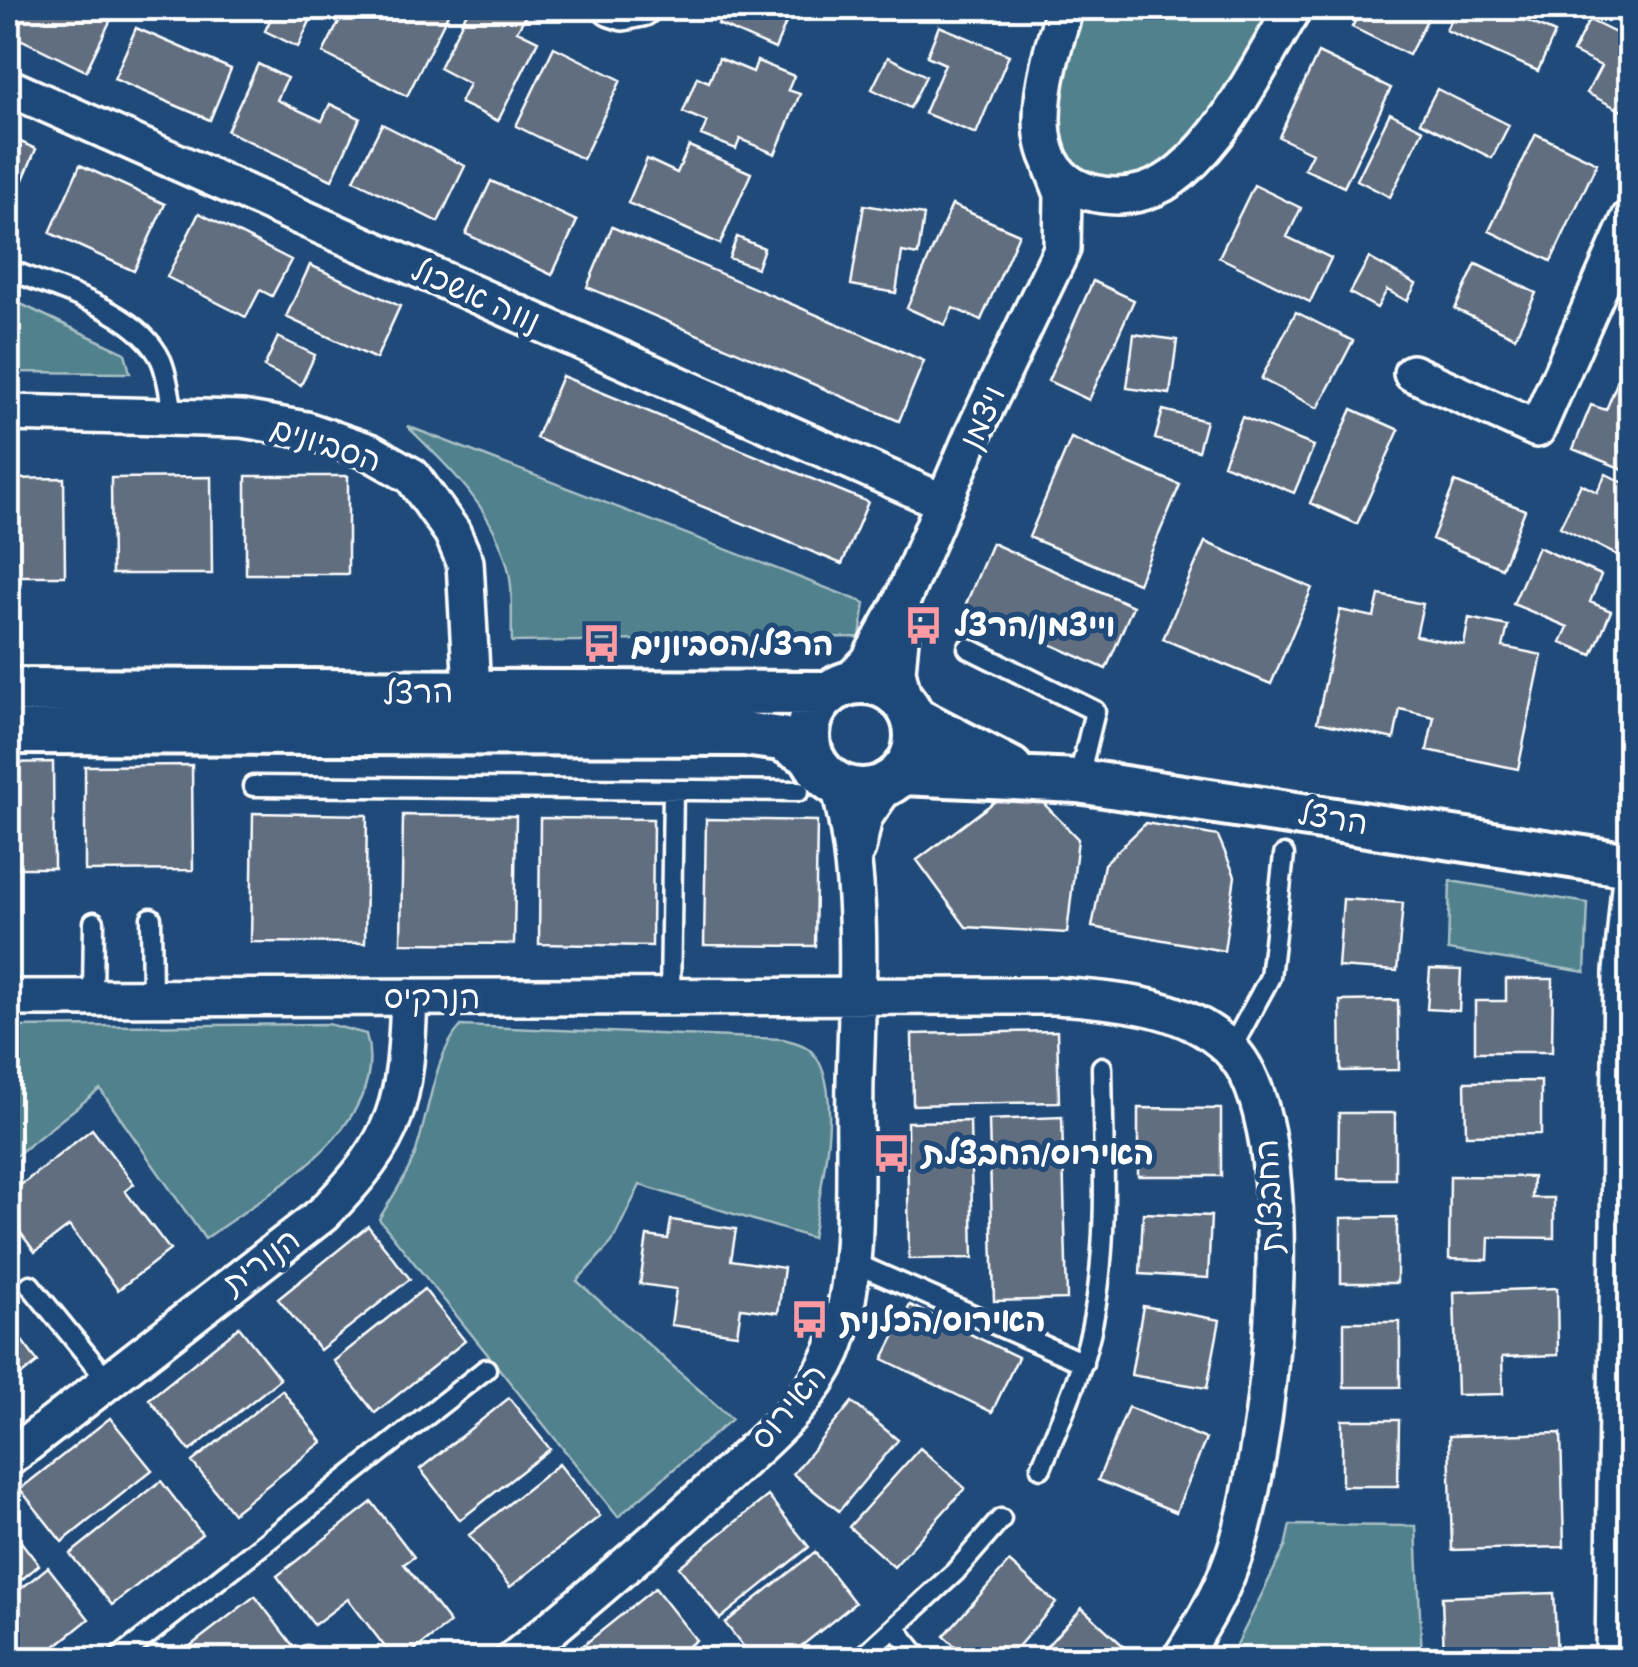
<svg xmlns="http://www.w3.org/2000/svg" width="1638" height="1667" font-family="Dekko,'Playpen Sans Hebrew',sans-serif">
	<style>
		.green { fill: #51818c; stroke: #a8c0c6; stroke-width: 2.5 }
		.building { fill: #606e80; stroke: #fff; stroke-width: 2.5 }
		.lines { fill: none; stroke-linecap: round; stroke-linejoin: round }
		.service-casing { stroke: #fff; stroke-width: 25 }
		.minor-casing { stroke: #fff; stroke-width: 42 }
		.tertiary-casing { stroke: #fff; stroke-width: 50 }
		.service { stroke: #1f4a7a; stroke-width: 18 }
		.minor { stroke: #1f4a7a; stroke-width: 35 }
		.tertiary { stroke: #1f4a7a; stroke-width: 42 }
		.labels { text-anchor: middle; stroke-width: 10; stroke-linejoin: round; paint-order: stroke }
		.street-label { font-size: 32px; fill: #fff; stroke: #1f4a7a }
		.poi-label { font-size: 32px; font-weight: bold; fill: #fff; stroke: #1f4a7a; text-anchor: start }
	</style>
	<rect width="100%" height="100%" fill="#1f4a7a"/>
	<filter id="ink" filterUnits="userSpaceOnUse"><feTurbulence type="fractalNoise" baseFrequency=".01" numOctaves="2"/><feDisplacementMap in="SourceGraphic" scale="20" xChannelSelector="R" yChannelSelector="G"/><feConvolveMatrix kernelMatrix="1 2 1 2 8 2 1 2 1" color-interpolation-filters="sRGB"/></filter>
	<g filter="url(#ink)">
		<path class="green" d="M1083,8H1275C1244,57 1216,121 1170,159C1152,174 1129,182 1106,178C1024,167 1068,56 1083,8Z
			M8,298L125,353L130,373L8,372Z
			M407,426L865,603L860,637L512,642C511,617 514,588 507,564C491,506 449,467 407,426Z
			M1450,881L1588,903L1585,972L1448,950Z
			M328,1024L366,1034C392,1127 268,1193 205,1239L100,1089L8,1162V1027Z
			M461,1026L783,1039C790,1041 800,1043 806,1047C850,1077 819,1194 812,1238L640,1185L612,1242L577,1281L732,1419L618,1517L379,1219C391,1199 405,1179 414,1157C429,1116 433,1056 461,1026Z
			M1290,1525L1416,1526L1422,1659H1230L1285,1547Z"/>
		<path class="building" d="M8,8H107L115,11L86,71L8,33Z
			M265,8H316L298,47L265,31L274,12Z
			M346,8H451L407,96L323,53Z
			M469,8H510L526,15L517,31L538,41L498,121L460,103L469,84L439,68Z
			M725,8H792L775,49L718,24Z
			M1362,8H1433L1409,55L1352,27Z
			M1456,8H1498L1555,33L1538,71L1446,30Z
			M1600,8H1630V23Z
			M1589,20L1630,40V115L1587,93L1601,66L1573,52Z
			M939,26L1009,55L976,134L924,113L945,64L927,56Z
			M136,28L231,69L210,120L114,79Z
			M554,47L621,80L583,159L516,126Z
			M1318,53L1391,88L1344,187L1304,169L1312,153L1279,137Z
			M888,57L926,76L910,108L872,89Z
			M719,58L753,72L757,61L794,76L788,90L800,94L775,154L740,139L736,149L701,135L707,122L683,112L697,77L709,82Z
			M258,64L287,78L277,100L322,121L330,104L360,118L332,180L227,131Z
			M1437,89L1509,125L1492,158L1420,122Z
			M1390,113L1423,130L1390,197L1357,180Z
			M382,124L465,166L438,222L354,180Z
			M1536,134L1597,163L1551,261L1489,231Z
			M8,136L36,149L8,215Z
			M689,146L751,173L720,244L628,203L647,159L677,173Z
			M80,165L165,204L134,271L50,233Z
			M491,181L577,221L552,275L466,234Z
			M1254,185L1301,208L1287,237L1331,258L1310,302L1219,257Z
			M864,205L924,215L918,255L902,252L896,293L851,285Z
			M952,205L1019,234L981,320L953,308L945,325L907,308Z
			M199,213L291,260L272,296L260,290L246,317L167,277Z
			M612,227L924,361L899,421L587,287Z
			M737,237L764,248L757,268L729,258Z
			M1369,258L1416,284L1407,301L1387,290L1377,308L1350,293Z
			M1476,264L1536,293L1515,337L1455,309Z
			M310,265L400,306L376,359L286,317Z
			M1093,281L1134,300L1089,400L1048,381Z
			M1296,312L1353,341L1318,408L1261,379Z
			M1134,334L1177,340L1170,394L1127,388Z
			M278,337L315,355L301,385L264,367Z
			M1629,353H1630V472L1573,449L1591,405L1606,410Z
			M562,376L868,502L842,564L536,438Z
			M1352,409L1399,430L1357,524L1310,503Z
			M1163,410L1206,421L1198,451L1155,439Z
			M1242,417L1314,446L1294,493L1223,464Z
			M1071,438L1180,485L1138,583L1029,537Z
			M1606,474L1630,486V532L1619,556L1560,527L1581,484L1597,492Z
			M246,476H348V574H246Z
			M211,477L212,574H112L111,478Z
			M64,478L65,576H8V479Z
			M1455,482L1525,510L1502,568L1432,539Z
			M1205,542L1312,588L1271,684L1163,639Z
			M992,543L1133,606L1106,669L965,606Z
			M1538,547L1601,575L1590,602L1611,611L1592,655L1561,642L1568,627L1513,604Z
			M1379,595L1423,604L1416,636L1464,645L1469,618L1508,626L1503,647L1542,655L1518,769L1427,750L1434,717L1400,709L1394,739L1317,722L1340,610L1374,617Z
			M53,762L54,868H8V763Z
			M192,765L193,870L85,871V766Z
			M1022,781L1078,839L1067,933L966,927L917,860Z
			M253,813L367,815L365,943L251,942Z
			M403,815L516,816L514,944L401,943Z
			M540,818L653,819L652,946L539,944Z
			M706,819L817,821L815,946L704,945Z
			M1146,823L1218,836L1235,876L1224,951L1092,927L1104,864Z
			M1343,899L1403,903L1397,971L1338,967Z
			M1430,969L1461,970L1459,1011L1427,1009Z
			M1506,979H1553L1552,1052H1475V1001H1506Z
			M1398,1000L1399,1070L1341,1071L1340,1001Z
			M1057,1031L1059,1102L913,1105L912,1034Z
			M1541,1081V1134L1466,1135L1465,1082Z
			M1138,1108L1221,1109V1176H1138Z
			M1339,1113H1395V1179H1338Z
			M1062,1117L1067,1299L994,1301L989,1120Z
			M970,1121L973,1258L909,1259L907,1122Z
			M92,1129L134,1184L125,1191L170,1250L118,1290L69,1226L35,1252L8,1216V1195Z
			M1450,1176L1533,1177L1532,1198H1554V1238L1489,1237L1488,1260L1449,1259Z
			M1143,1213L1211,1216L1208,1278L1140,1274Z
			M1397,1217V1283H1341V1218Z
			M671,1220L736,1229L731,1260L784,1268L778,1313L741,1308L737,1334L671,1325L676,1289L640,1284L647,1236L668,1239Z
			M368,1226L410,1279L320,1350L278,1299Z
			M1557,1288L1558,1355L1502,1357L1503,1394L1457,1395L1454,1292Z
			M424,1289L465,1341L375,1413L334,1361Z
			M910,1305L1018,1357L992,1412L883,1359Z
			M1143,1306L1220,1320L1207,1388L1131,1375Z
			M8,1322L38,1362L8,1386Z
			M1344,1322H1400V1387H1344Z
			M239,1327L280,1379L190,1451L149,1399Z
			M282,1390L322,1442L233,1513L192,1462Z
			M509,1398L550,1449L460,1520L420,1469Z
			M852,1402L898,1440L839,1511L793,1474Z
			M1128,1407L1206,1439L1176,1512L1098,1480Z
			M110,1418L152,1470L62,1542L20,1489Z
			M1342,1420H1399L1398,1486H1342Z
			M1561,1433L1564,1547L1452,1550L1449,1436Z
			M920,1448L965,1488L894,1567L849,1527Z
			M559,1464L600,1516L510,1587L469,1535Z
			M161,1481L202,1534L112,1605L70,1554Z
			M768,1496L809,1547L720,1619L679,1567Z
			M372,1502L414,1557L404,1564L450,1623L402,1660H395L348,1599L314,1625L277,1576Z
			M8,1525L39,1565L8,1591Z
			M815,1552L855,1603L784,1660H754L725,1623Z
			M1009,1562L1056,1603L1006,1660H970L944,1636Z
			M48,1567L89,1619L38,1660H8V1599Z
			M655,1588L696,1640L671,1660H565Z
			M1554,1593L1557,1659L1444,1660L1442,1597Z
			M255,1596L294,1647L278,1660H172Z
			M1082,1608L1128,1650L1119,1660H1034Z"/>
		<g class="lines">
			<defs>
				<path id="service" d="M8,269C56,290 137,309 161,360C168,376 170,397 173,414
					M968,648L1095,711L1078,781
					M253,786L799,791
					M151,918L152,995
					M93,995L94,922
					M670,998L673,790
					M1231,1049L1270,977L1284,855
					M852,1262L1083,1363
					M30,1285L108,1381
					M1041,1468C1061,1418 1085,1368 1094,1315C1109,1234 1103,1149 1102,1067
					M896,1629L921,1660
					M307,1656L309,1660
					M116,1660L486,1369
					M859,1660L955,1572L1001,1519"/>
				<path id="minor" d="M611,8L623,12L642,8
					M1065,8C1047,66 1009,182 1103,195C1131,199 1159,190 1181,171C1230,130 1260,62 1294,8
					M8,87L943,502
					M1412,373L1537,429L1630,218
					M8,413L242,419L306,430L370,452L412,476L452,532L465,562L472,690
					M902,618L897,671L904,701
					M847,684L869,661L900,605L973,434L1062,249L1063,194L1052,166
					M857,849L864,817L887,784
					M8,998L1058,996C1116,1001 1184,1004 1229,1048C1309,1124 1269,1468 1230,1566C1218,1599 1199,1630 1180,1660
					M8,1459L323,1214C400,1136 405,1104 409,997
					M513,1660C584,1602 652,1544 719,1482C761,1443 810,1405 833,1351C863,1278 853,1160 855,1080C858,985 864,879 839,786
					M1614,1660L1622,972L1630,887"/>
				<path id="tertiary" d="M808 736a54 54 0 1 1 108 0a54 54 0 1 1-108 0Z
					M8,690L828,693
					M913,718L1011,769
					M8,732L744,734L781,739L810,754
					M902,773L1078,781L1630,865"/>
			</defs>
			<use href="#service" class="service-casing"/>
			<use href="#minor" class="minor-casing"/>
			<use href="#tertiary" class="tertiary-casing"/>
			<use href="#service" class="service"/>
			<use href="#minor" class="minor"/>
			<use href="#tertiary" class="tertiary"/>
		</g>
	</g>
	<defs>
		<symbol id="bus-bare" viewBox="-9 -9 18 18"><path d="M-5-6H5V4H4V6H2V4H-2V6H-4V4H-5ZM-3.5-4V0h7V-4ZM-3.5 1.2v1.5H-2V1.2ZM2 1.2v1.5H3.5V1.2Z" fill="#ff9aa2" stroke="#1f4a7a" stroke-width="2.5" paint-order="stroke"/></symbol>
	</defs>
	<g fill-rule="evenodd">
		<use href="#bus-bare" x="896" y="598" width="55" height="55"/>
		<use href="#bus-bare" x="574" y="616" width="55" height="55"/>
		<use href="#bus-bare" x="864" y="1126" width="55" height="55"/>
		<use href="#bus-bare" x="782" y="1292" width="55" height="55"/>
	</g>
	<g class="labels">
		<g class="street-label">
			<text transform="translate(476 295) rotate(24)" y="11">נווה אשכול</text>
			<text transform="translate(982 417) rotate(-65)" y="11">ויצמן</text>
			<text transform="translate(326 444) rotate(18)" y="11">הסביונים</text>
			<text transform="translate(418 692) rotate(-2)" y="11">הרצל</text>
			<text transform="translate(1333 818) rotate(9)" y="11">הרצל</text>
			<text x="432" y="1008">הנרקיס</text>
			<text transform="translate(1269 1196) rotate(-93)" y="11">החבצלת</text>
			<text transform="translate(261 1261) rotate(-37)" y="11">הנורית</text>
			<text transform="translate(788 1406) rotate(-51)" y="11">האירוס</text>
		</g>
		<g class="poi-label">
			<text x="954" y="636">וייצמן/הרצל</text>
			<text x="631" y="655">הרצל/הסביונים</text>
			<text x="922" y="1164">האירוס/החבצלת</text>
			<text x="839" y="1331">האירוס/הכלנית</text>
		</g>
	</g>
	<rect width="1638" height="1667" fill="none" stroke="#1f4a7a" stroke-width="40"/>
	<rect x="20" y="20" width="1598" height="1627" fill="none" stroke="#fff" stroke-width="4" filter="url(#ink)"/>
</svg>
